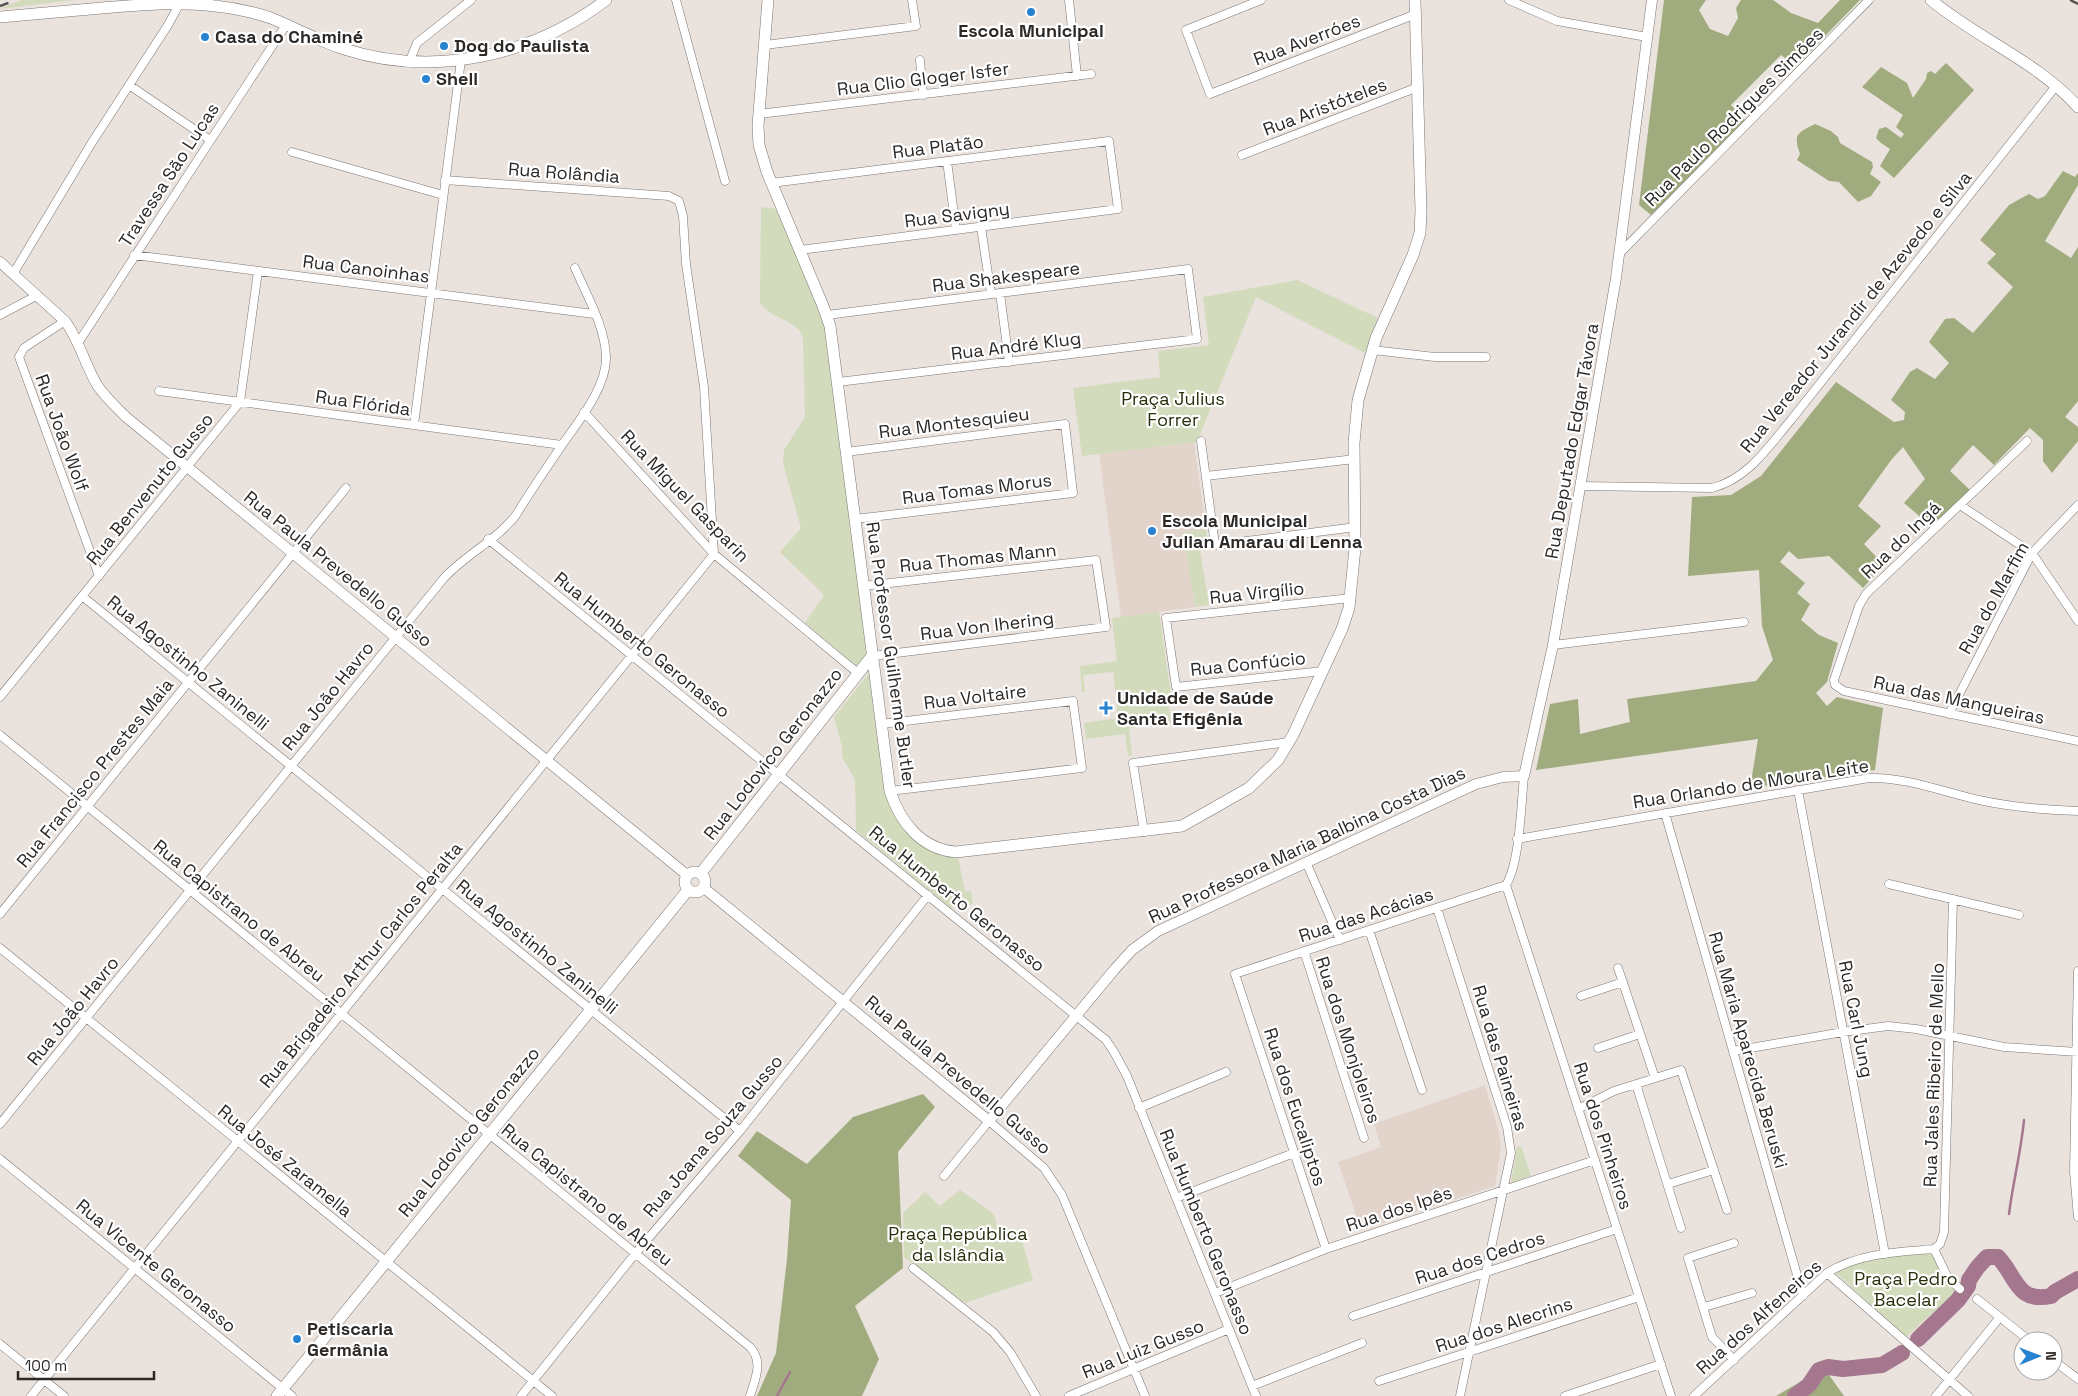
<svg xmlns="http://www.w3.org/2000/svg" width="2078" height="1396" font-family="'Space Grotesk',sans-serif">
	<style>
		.built { fill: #e3d4cb }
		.green { fill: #d2dbbb }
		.forest { fill: #a0ac7e }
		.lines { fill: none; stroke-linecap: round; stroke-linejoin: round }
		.stream { stroke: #a4778e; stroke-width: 2.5 }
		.river { stroke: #a4778e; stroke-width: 16 }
		.minor-casing { stroke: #7c7571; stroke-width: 9 }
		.tertiary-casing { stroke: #7c7571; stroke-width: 11 }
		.secondary-casing { stroke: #7c7571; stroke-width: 12 }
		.minor { stroke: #fff; stroke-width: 8 }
		.tertiary { stroke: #fff; stroke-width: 10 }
		.secondary { stroke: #fff; stroke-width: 11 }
		.rail { stroke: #55514e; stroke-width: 2.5; stroke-dasharray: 9 9; stroke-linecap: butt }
		.poi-dot { fill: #2782cf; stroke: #fff; stroke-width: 2 }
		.labels { text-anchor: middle; stroke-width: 4.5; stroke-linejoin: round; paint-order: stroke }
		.poi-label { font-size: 18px; font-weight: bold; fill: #2b2826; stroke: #fff; text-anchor: start }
		.street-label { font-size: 18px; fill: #2b2826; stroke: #fff }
		.park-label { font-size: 18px; fill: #282f0b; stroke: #fff }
	</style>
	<rect width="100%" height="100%" fill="#eae2dd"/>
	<path class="built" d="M1194,442L1206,529L1183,533L1195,607L1121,617L1099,454Z
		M1485,1085L1499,1132L1501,1147L1495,1186L1361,1230L1338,1162L1381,1147L1374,1124Z"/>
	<path class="green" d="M21,0H73L0,9Z
		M761,207L776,209L819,310L826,332L868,653L858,667L805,623L824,595L780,552L801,528L783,463L784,450L805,417L803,337C796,319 770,319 760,303Z
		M1297,280L1378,318L1365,353L1256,297L1197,442L1082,456L1073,388L1160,377L1158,351L1209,345L1203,297Z
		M1206,529L1208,549L1200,551L1209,605L1195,607L1183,533Z
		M1159,612L1171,695L1167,696L1171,723L1129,728L1132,755L1128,756L1125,734L1086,739L1084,723L1118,718L1113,672L1083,675L1085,692H1082L1080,666L1117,661L1112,618Z
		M869,673C872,697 875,721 878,745C883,782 886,820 919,843C931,852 943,857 958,858L965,891H971L973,904L951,908L856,830L855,780L842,757V747L834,717Z
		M1521,1146L1531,1176L1511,1183L1517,1147Z
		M960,1190L994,1214L1000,1243L1021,1237L1033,1280L965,1303L904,1257L903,1213L925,1192L940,1206Z
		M1933,1251L1957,1291L1906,1337L1836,1273C1863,1255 1901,1255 1933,1251Z"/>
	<path class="forest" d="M1664,0H1706L1699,10L1710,29L1728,36L1738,18L1736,8L1741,0H1773L1791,13L1818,23L1840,0H1860L1796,66L1781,55L1731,105L1745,120L1651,215L1639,205Z
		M1946,63L1974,90L1894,178L1880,166L1890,149L1881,143L1876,138L1879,129L1886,127L1901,138L1904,134L1896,127L1903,115L1862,87L1881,67L1907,83L1913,98L1926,79L1927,73L1931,71L1935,74Z
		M1815,124L1831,131L1838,137L1840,143L1872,162L1873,167L1870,174L1881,182L1871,196L1858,202L1839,182L1829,181L1797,160L1800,154C1793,134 1797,133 1815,124Z
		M2063,171L2075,177L2078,173V185L2045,241L2071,258L2078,247V401L2065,417L2078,427V441L2052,473L2043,461V440L2030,428L1994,465L1973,445L1950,471L1970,490L1931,526L1904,503L1925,479L1903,447L1892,459L1858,506L1881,526L1864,544L1884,565L1863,588L1829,556L1798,559L1789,551L1780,562L1805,583L1797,593L1810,604L1801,620L1819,635L1838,643L1827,682L1816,693L1827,706L1837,697L1883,708L1875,770L1750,788L1758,739L1536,770L1550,704L1578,699L1580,734L1630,722L1627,699L1756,681L1773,660L1762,626L1759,570L1688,576L1692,497L1731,495L1761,476L1836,382L1894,422L1904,420L1905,412L1891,400L1910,372L1917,368L1935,379L1949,363L1929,342L1945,319L1954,318L1973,333L2013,287L1987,263L1996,254L1980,240L2009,205L2029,194L2038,199L2045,196Z
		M923,1094L935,1107L898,1152L903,1268L855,1306L879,1359L862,1396H757L776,1353L787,1259L791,1200L738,1156L757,1131L807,1164L853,1117Z
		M1824,1368L1844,1396H1776Z"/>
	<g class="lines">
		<path class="stream" d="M2009,1214C2013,1182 2021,1152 2024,1120
			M1998,1257L1999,1253
			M777,1396L790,1372"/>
		<path class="river" d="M1918,1339L1958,1300L1968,1286L1969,1280L1977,1268L1987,1257H1998C2017,1277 2016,1303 2051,1296L2055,1292L2078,1279
			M1795,1396L1809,1385L1819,1370L1828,1367L1843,1369L1882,1365L1902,1353"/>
		<defs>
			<path id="minor" d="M676,0L725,181
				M1069,0L1077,76
				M1261,0L1186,30L1210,94L1416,14
				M1509,0L1557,21L1647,37
				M765,45L916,26L912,0
				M410,60L417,43L471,0
				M920,60L923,95
				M129,85L210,140
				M759,114L1091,74
				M292,152L443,195
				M1242,155L1418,87
				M947,161L956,230
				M771,183L1109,141L1118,209L800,250
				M981,227L991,294
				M1619,254L1869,0
				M134,255L594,314
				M13,274L91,144L168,25L180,3
				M1000,293L1009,362
				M0,315L38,295
				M827,315L1188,269L1197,339L838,382
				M65,321L24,348L19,357L99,576
				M78,343L286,25
				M1372,350L1435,357H1486
				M159,391L562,445
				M584,412L714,554L859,674
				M414,425L461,60
				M1201,441L1215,545L1356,527
				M2027,441L1866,594L1859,606L1834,680L1835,685L1844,691L2078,741
				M846,452L1065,424L1073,493L855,519
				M1206,476L1355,459
				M1581,486L1712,488C1748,479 1768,447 1791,420L2056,86
				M1960,505L2032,553L2078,621
				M488,539L1106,1040L1114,1052L1127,1076L1256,1396
				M863,586L1096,560L1106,627L872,656
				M82,596L740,1131
				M1553,645L1744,622
				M1323,671L1176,687L1166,618L1351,598
				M0,697L240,402L258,271
				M1949,714L2032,553L2078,505
				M881,724L1073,701L1082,768L890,791
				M0,735L750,1347C764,1362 755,1379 750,1396
				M1798,790L1885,1254
				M1665,813L1803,1296
				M1144,832L1133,763L1289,742
				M1517,839L1869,778C1906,777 1943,792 1979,800C2011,807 2045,810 2078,811
				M1306,862L1340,940
				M1889,884L2019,915
				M1506,885L1671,1396
				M1506,885C1520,862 1521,805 1524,776
				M1437,908L1507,1127L1511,1153L1460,1396
				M0,914L346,488
				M1369,930L1422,1090
				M0,948L552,1396
				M1304,951L1364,1138
				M1618,968L1655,1078
				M2078,971L2074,1172L2078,1217
				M1581,996L1623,982
				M1598,1048L1640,1034
				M1733,1051L1843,1032L1888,1026L1916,1029L2004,1047L2078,1052
				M1636,1084L1681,1228
				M1139,1108L1226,1072
				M1578,1109L1614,1091L1681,1070L1727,1210
				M0,1124L444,578C465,555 498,539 516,515C530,492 545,470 560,448C576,424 607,388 606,357C605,326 587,296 575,268
				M0,1159L292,1396
				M944,1176L989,1121L1044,1168L1062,1195L1145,1396
				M1668,1184L1714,1170
				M1176,1198L1294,1153
				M1326,1249L1235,974L1506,885
				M1934,1249L1940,1244L1944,1232L1953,899
				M1934,1249L1948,1278L1960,1289
				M913,1268L993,1332L1010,1352L1036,1396
				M1827,1273L1968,1396
				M1215,1293L1326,1249L1595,1160
				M1977,1299L2030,1341
				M1704,1307L1752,1293
				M1353,1316L1617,1229
				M0,1344L64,1396
				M1734,1360L1712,1337L1688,1258L1734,1243
				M2053,1360L2078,1379
				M1379,1381L1639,1297
				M1252,1386L1362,1343
				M31,1396L714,554L704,387L686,264L683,216L679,201L669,196L445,180
				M521,1396L635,1254L740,1131L928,895
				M1069,1396L1229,1329
				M1565,1396L1661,1364
				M1694,1396L1827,1273C1859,1253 1898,1252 1934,1249
				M1936,1396L2000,1317"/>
			<path id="tertiary" d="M0,262L65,321C79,340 85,364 97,385C105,397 116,407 126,417L687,875
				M704,888L989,1121L1114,970L1132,950L1158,931L1476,784L1503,777L1524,776L1553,645L1616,278L1652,0"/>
			<path id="secondary" d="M768,0L758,126L759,145L767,172L823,306L830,326L890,791C900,822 921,849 956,852L1182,826L1249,788L1278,760L1293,735L1342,629L1349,608L1355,548L1354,443L1358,400L1376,338L1413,255L1420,233L1421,211L1415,0
				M1931,0C1978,39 2038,62 2078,107
				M0,17C34,14 68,11 102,8C140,5 177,1 215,6C234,8 253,12 271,18C295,28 319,41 344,49C434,78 532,56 606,0
				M685 882a10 10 0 1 1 20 0a10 10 0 1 1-20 0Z
				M701,873L872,656
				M277,1396L688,890"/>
		</defs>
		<use href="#minor" class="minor-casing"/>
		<use href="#tertiary" class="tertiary-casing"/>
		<use href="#secondary" class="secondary-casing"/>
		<use href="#minor" class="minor"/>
		<use href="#tertiary" class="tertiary"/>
		<use href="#secondary" class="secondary"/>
		<path class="rail" d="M2070,0L2078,4
			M0,6L16,0"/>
	</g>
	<g class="poi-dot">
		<circle cx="1031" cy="12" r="5"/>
		<circle cx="205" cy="37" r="5"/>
		<circle cx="444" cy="46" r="5"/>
		<circle cx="426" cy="79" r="5"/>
		<circle cx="1152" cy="531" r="5"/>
		<path d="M1103.5 700.5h5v5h5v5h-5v5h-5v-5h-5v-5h5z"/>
		<circle cx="297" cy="1339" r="5"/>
	</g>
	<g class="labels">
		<g class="poi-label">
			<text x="1031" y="37" text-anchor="middle">Escola Municipal</text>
			<text x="215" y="43">Casa do Chaminé</text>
			<text x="454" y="52">Dog do Paulista</text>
			<text x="436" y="85">Shell</text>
			<text x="1162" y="527">Escola Municipal<tspan x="1162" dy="21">Julian Amarau di Lenna</tspan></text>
			<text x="1117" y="704">Unidade de Saúde<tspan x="1117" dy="21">Santa Efigênia</tspan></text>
			<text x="307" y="1335">Petiscaria<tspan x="307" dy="21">Germânia</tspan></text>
		</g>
		<g class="street-label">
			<text transform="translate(1307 40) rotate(-21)" y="6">Rua Averróes</text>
			<text transform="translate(923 79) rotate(-7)" y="6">Rua Clio Gloger Isfer</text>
			<text transform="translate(1325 107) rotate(-21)" y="6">Rua Aristóteles</text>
			<text transform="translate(1734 117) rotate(-45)" y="6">Rua Paulo Rodrigues Simões</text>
			<text transform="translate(938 147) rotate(-7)" y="6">Rua Platão</text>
			<text transform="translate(564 173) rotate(4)" y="6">Rua Rolândia</text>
			<text transform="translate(169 175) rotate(-57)" y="6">Travessa São Lucas</text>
			<text transform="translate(957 215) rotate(-7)" y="6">Rua Savigny</text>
			<text transform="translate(366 269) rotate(7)" y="6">Rua Canoinhas</text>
			<text transform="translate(1006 277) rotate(-7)" y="6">Rua Shakespeare</text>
			<text transform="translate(1856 312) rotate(-51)" y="6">Rua Vereador Jurandir de Azevedo e Silva</text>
			<text transform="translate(1016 346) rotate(-7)" y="6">Rua André Klug</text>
			<text transform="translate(363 403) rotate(8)" y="6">Rua Flórida</text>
			<text transform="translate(954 423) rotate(-7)" y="6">Rua Montesquieu</text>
			<text transform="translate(62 433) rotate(70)" y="6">Rua João Wolf</text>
			<text transform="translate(1572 441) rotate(-80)" y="6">Rua Deputado Edgar Távora</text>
			<text transform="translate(150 489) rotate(-51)" y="6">Rua Benvenuto Gusso</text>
			<text transform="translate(977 489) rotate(-7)" y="6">Rua Tomas Morus</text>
			<text transform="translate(685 496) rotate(46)" y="6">Rua Miguel Gasparin</text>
			<text transform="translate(1901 540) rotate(-44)" y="6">Rua do Ingá</text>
			<text transform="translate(978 558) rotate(-6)" y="6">Rua Thomas Mann</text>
			<text transform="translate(338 569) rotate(39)" y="6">Rua Paula Prevedello Gusso</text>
			<text transform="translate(1257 593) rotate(-6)" y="6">Rua Virgílio</text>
			<text transform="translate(1994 598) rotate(-61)" y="6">Rua do Marfim</text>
			<text transform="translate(987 626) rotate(-7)" y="6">Rua Von Ihering</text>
			<text transform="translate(642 645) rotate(39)" y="6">Rua Humberto Geronasso</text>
			<text transform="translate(891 655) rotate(82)" y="6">Rua Professor Guilherme Butler</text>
			<text transform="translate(188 663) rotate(39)" y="6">Rua Agostinho Zaninelli</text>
			<text transform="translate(1248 664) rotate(-6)" y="6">Rua Confúcio</text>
			<text transform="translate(328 696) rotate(-51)" y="6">Rua João Havro</text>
			<text transform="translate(975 697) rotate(-7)" y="6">Rua Voltaire</text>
			<text transform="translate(1959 700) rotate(12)" y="6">Rua das Mangueiras</text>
			<text transform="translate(773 754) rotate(-52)" y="6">Rua Lodovico Geronazzo</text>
			<text transform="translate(95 773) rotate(-51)" y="6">Rua Francisco Prestes Maia</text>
			<text transform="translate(1751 784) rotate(-9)" y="6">Rua Orlando de Moura Leite</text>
			<text transform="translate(1307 845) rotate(-25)" y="6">Rua Professora Maria Balbina Costa Dias</text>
			<text transform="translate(957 899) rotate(39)" y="6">Rua Humberto Geronasso</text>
			<text transform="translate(239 911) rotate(39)" y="6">Rua Capistrano de Abreu</text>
			<text transform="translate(1366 915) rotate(-18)" y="6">Rua das Acácias</text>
			<text transform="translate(537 947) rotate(39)" y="6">Rua Agostinho Zaninelli</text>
			<text transform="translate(361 965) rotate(-51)" y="6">Rua Brigadeiro Arthur Carlos Peralta</text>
			<text transform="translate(73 1011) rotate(-51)" y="6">Rua João Havro</text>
			<text transform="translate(1856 1019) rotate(79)" y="6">Rua Carl Jung</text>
			<text transform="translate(1348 1040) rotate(72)" y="6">Rua dos Monjoleiros</text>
			<text transform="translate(1748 1050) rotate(74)" y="6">Rua Maria Aparecida Beruski</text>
			<text transform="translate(1500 1058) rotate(73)" y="6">Rua das Paineiras</text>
			<text transform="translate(958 1075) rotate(40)" y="6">Rua Paula Prevedello Gusso</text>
			<text transform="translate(1934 1075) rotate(-88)" y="6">Rua Jales Ribeiro de Mello</text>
			<text transform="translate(1295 1107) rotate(72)" y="6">Rua dos Eucaliptos</text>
			<text transform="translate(469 1132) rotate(-51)" y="6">Rua Lodovico Geronazzo</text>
			<text transform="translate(713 1136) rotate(-50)" y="6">Rua Joana Souza Gusso</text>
			<text transform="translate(1603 1136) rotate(72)" y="6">Rua dos Pinheiros</text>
			<text transform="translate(285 1161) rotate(39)" y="6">Rua José Zaramella</text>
			<text transform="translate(587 1195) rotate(39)" y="6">Rua Capistrano de Abreu</text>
			<text transform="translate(1399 1209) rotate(-18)" y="6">Rua dos Ipês</text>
			<text transform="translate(1206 1232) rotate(68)" y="6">Rua Humberto Geronasso</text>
			<text transform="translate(1480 1258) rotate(-18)" y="6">Rua dos Cedros</text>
			<text transform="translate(156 1266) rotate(39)" y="6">Rua Vicente Geronasso</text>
			<text transform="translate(1759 1317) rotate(-42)" y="6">Rua dos Alfeneiros</text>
			<text transform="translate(1504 1325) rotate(-18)" y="6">Rua dos Alecrins</text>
			<text transform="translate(1143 1349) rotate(-22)" y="6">Rua Luiz Gusso</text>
		</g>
		<g class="park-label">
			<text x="1173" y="405">Praça Julius<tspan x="1173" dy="21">Forrer</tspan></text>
			<text x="958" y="1240">Praça República<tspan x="958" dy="21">da Islândia</tspan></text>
			<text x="1906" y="1285">Praça Pedro<tspan x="1906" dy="21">Bacelar</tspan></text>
		</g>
	</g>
	<g transform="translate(2038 1356) rotate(89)"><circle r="24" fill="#ffffff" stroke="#aaa9a8"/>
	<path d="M0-4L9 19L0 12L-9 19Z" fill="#2782cf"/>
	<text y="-8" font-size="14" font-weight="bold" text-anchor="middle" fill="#2b2826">N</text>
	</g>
	<path d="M18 1371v8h136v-8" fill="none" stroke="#2b2826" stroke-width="2.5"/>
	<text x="25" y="1371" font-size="15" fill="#2b2826" stroke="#ffffff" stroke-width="4" paint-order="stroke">100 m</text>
</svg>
